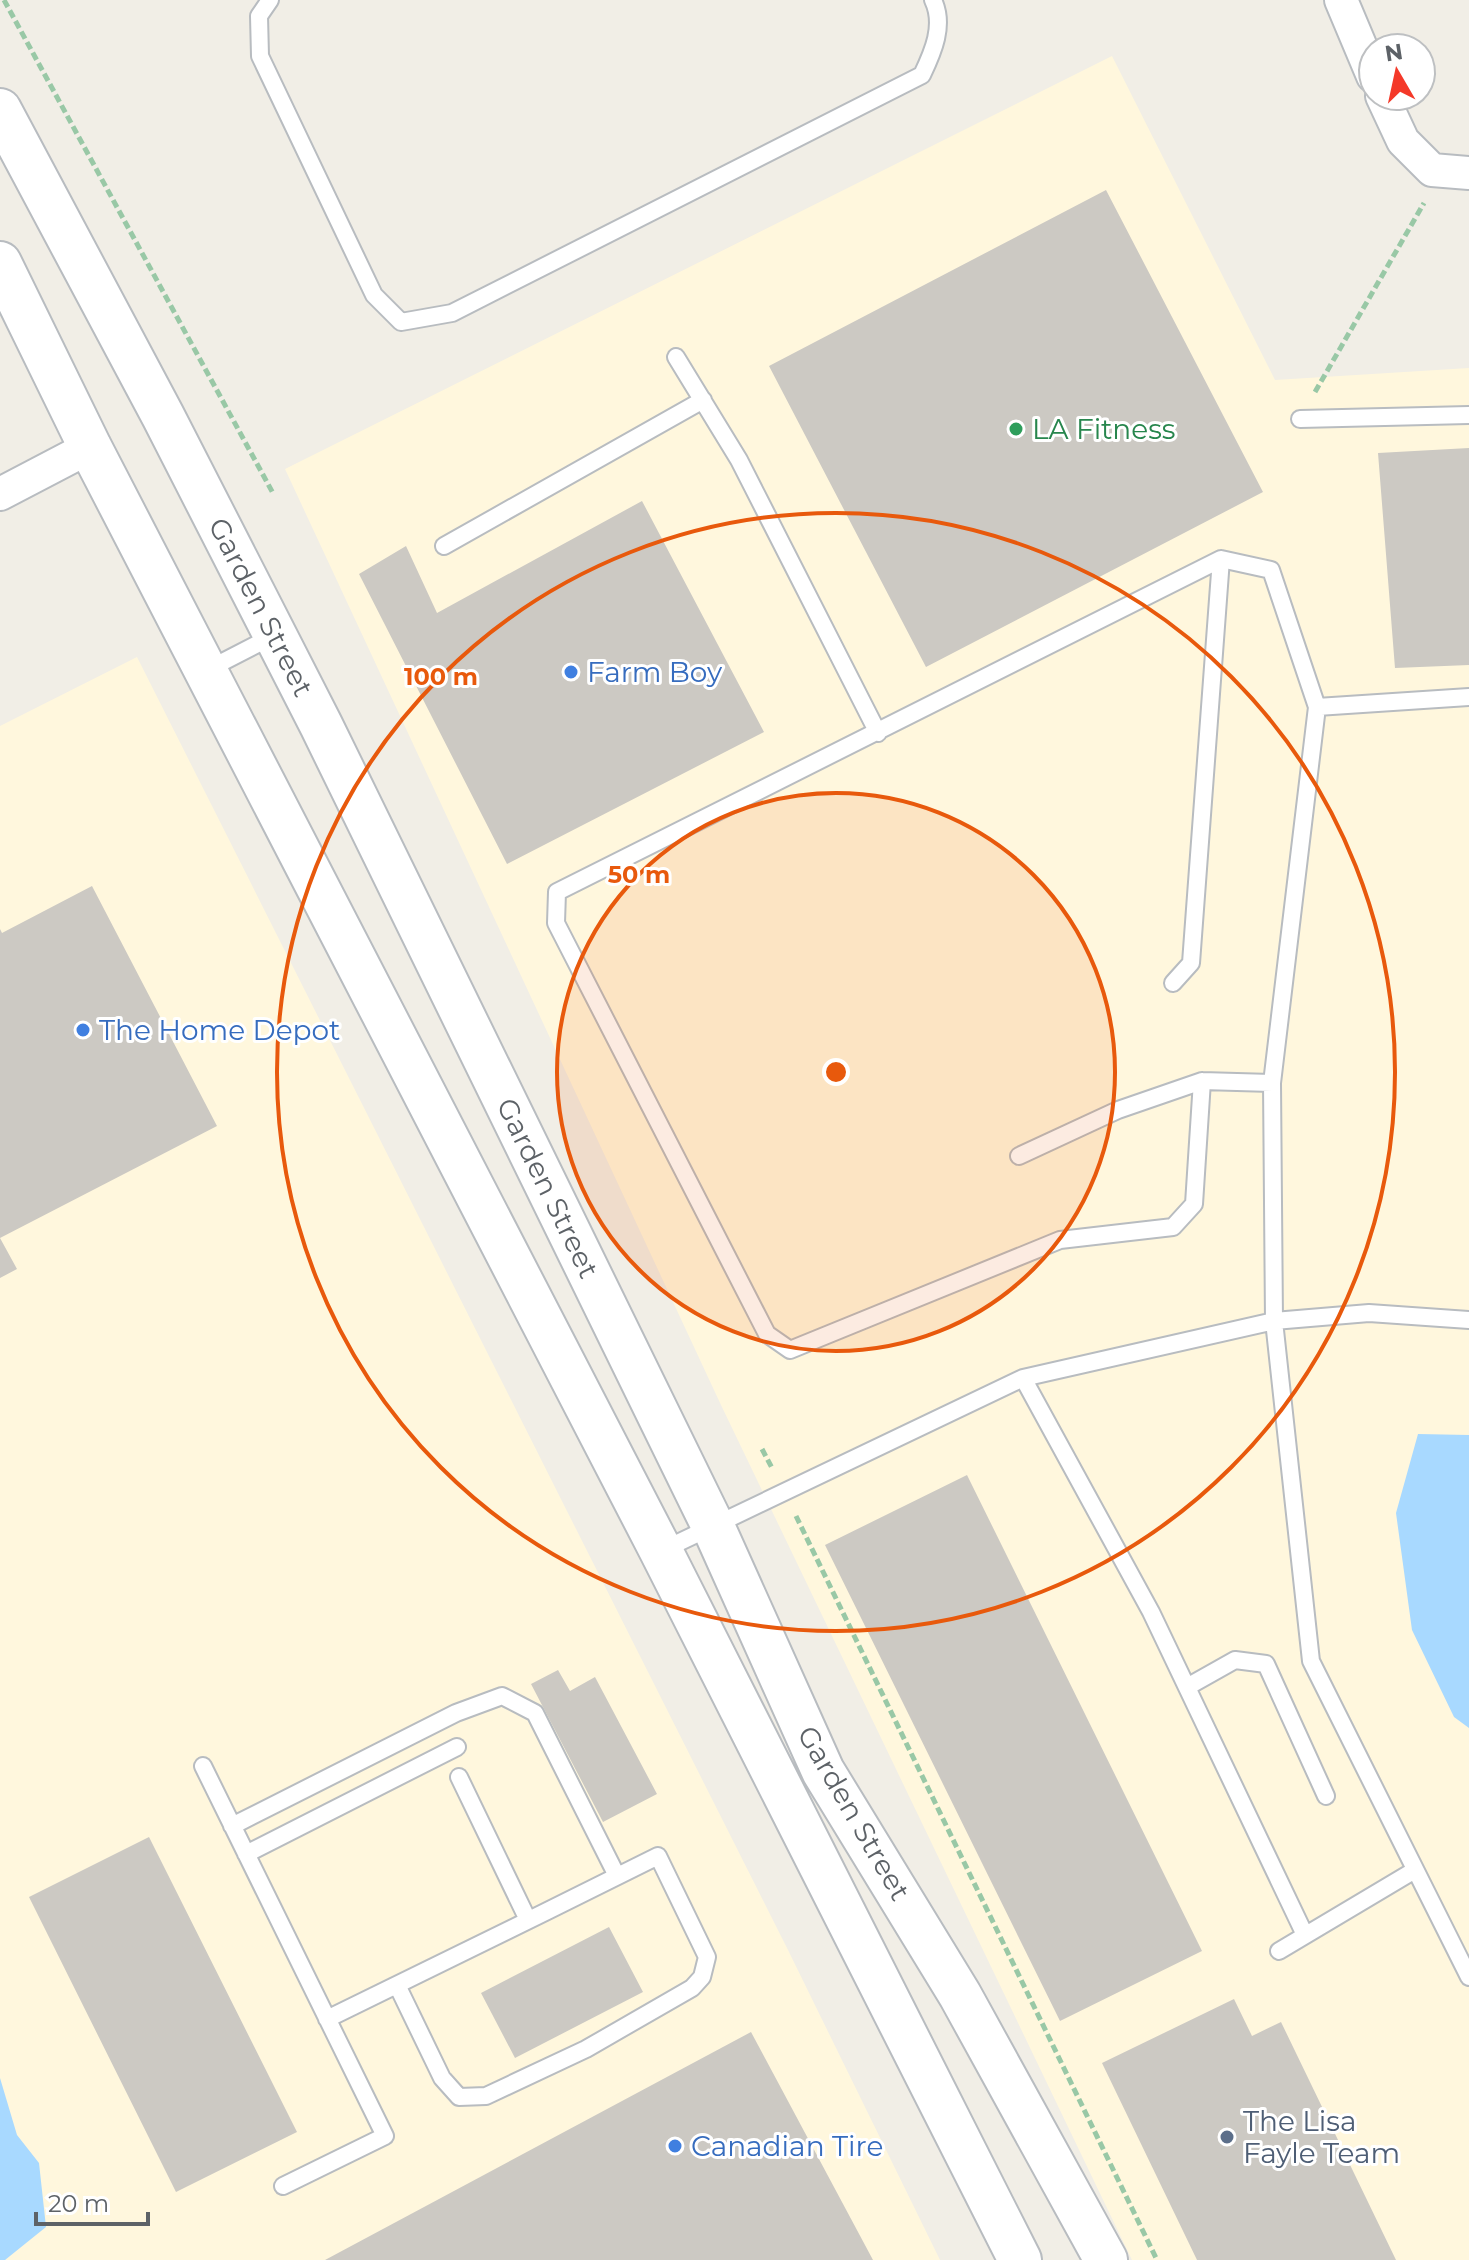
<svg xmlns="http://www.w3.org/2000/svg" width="1469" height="2260" font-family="Montserrat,sans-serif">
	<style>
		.commercial { fill: #fff7dd }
		.water { fill: #a8d9ff }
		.building { fill: #ccc9c3 }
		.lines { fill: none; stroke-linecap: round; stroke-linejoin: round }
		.service-casing { stroke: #b8bcc0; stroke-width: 20 }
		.minor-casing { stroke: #b8bcc0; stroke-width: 36 }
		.tertiary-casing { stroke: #b8bcc0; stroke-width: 46 }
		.path { stroke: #99c8a6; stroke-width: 5; stroke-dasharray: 8 4; stroke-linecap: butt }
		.service { stroke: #fff; stroke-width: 16 }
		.minor { stroke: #fff; stroke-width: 32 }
		.tertiary { stroke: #fff; stroke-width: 42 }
		.ring { fill: none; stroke: #e8590c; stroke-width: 4 }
		.leisure-dot { fill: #2e9e5b; stroke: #fff; stroke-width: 3 }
		.shop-dot { fill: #3f7fe0; stroke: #fff; stroke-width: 3 }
		.service-dot { fill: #5c6f8a; stroke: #fff; stroke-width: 3 }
		.labels { text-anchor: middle; stroke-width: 6; stroke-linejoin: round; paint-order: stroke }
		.leisure-label { font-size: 28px; fill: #27864d; stroke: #fff; text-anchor: start }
		.street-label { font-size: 28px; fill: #5d6267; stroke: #fff }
		.shop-label { font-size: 28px; fill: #366cbe; stroke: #fff; text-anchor: start }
		.service-label { font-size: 28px; fill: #4e5e75; stroke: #fff; text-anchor: start }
		.centre { fill: #e8590c; stroke: #fff; stroke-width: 4 }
		.ring-label { font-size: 24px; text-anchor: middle; font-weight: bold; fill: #e8590c; stroke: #fff; stroke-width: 6; stroke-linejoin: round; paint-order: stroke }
	</style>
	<rect width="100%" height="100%" fill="#f1eee6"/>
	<path class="commercial" d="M1112,56L1275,380L1469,368V2260H1132L721,1405L285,469Z
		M137,657L788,1950L940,2260H0V726Z"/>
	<path class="water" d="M1418,1434L1469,1435V1728L1454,1717L1412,1630L1396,1513Z
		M0,2078L17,2135L39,2163L46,2227L5,2260H0Z"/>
	<path class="building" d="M1106,190L1263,492L926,667L769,366Z
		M1469,448V665L1395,668L1378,453Z
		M642,501L764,732L507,864L359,574L406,546L437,613Z
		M92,886L217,1126L0,1238L17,1269L0,1278V929L2,933Z
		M967,1475L1202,1951L1060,2021L825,1545Z
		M558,1670L570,1691L595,1677L657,1794L603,1822L531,1684Z
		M149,1837L297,2132L176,2192L29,1897Z
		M609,1927L643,1992L515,2058L481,1993Z
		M1234,1999L1252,2036L1281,2022L1396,2260H1197L1102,2063Z
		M751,2032L873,2260H325Z"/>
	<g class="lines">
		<defs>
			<path id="service" d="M270,0L259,16L260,56L374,295L401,322L452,313L922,75C933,52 945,25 933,0
				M676,357L739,460L878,733
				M1300,419L1469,415
				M444,546L703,400
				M207,670L275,635
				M1469,697L1317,707L1272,1083L1274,1321L1311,1661L1469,1977
				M1173,983L1191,963L1221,559
				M1202,1081L1194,1204L1173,1227L1060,1240L790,1350L767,1334L556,923L557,892L1221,559L1271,570L1317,707
				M1019,1156L1118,1110L1202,1081L1272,1083
				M1023,1378L1151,1612L1305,1935
				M663,1550L1023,1378L1274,1321L1369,1313L1469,1320
				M1187,1687L1235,1660L1266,1664L1326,1796
				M203,1766L385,2136L283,2186
				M459,1777L528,1920
				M232,1826L456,1713L502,1696L535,1713L617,1876
				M246,1854L457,1747
				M1279,1951L1415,1870
				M327,2019C438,1965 548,1911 658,1856L707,1957L702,1977L692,1988L586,2049L486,2096L459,2097L442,2078L397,1985"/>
			<path id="minor" d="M1341,0L1373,76
				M1382,96L1403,141L1432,170L1469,173
				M0,494L90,447"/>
			<path id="tertiary" d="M0,110L163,416L321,725L712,1524L823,1771L960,1995L1106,2260
				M0,263L90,447L661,1551L1020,2260"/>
		</defs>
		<use href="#service" class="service-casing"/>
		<use href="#minor" class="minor-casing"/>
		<use href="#tertiary" class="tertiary-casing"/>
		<path class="path" d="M4,0L274,495
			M1315,392L1424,203
			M762,1449L772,1468
			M796,1516L1157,2260"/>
		<use href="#service" class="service"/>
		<use href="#minor" class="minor"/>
		<use href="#tertiary" class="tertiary"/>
	</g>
	<circle cx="836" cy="1072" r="279" fill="#e8590c" fill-opacity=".12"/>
	<g class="ring">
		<circle cx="836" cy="1072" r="279"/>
		<circle cx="836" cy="1072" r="559"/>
	</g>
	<circle class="leisure-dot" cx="1016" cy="429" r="8"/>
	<g class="shop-dot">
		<circle cx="571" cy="672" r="8"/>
		<circle cx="83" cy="1030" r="8"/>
		<circle cx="675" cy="2146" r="8"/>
	</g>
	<circle class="service-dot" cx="1227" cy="2137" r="8"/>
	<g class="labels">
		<g class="leisure-label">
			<text x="1032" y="439">LA Fitness</text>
		</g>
		<g class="street-label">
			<text transform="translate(261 607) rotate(63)" y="10">Garden Street</text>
			<text transform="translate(548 1188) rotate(64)" y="10">Garden Street</text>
			<text transform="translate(854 1813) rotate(60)" y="10">Garden Street</text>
		</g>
		<g class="shop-label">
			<text x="587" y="682">Farm Boy</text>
			<text x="99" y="1040">The Home Depot</text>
			<text x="691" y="2156">Canadian Tire</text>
		</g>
		<g class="service-label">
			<text x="1243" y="2131">The Lisa<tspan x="1243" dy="32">Fayle Team</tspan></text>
		</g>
	</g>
	<circle cx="836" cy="1072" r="12" class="centre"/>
	<g class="ring-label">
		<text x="441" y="685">100 m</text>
		<text x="639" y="883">50 m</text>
	</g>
	<g transform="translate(1397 72) rotate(351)"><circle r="38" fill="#ffffff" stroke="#bec0c2" stroke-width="2"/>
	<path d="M0-6L14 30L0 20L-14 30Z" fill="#f43929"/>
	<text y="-12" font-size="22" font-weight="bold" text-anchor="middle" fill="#5d6267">N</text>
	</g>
	<path d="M36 2212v12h112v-12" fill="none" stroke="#5d6267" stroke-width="4"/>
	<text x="48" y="2212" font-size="24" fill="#5d6267" stroke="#ffffff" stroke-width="6" paint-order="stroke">20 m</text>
</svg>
